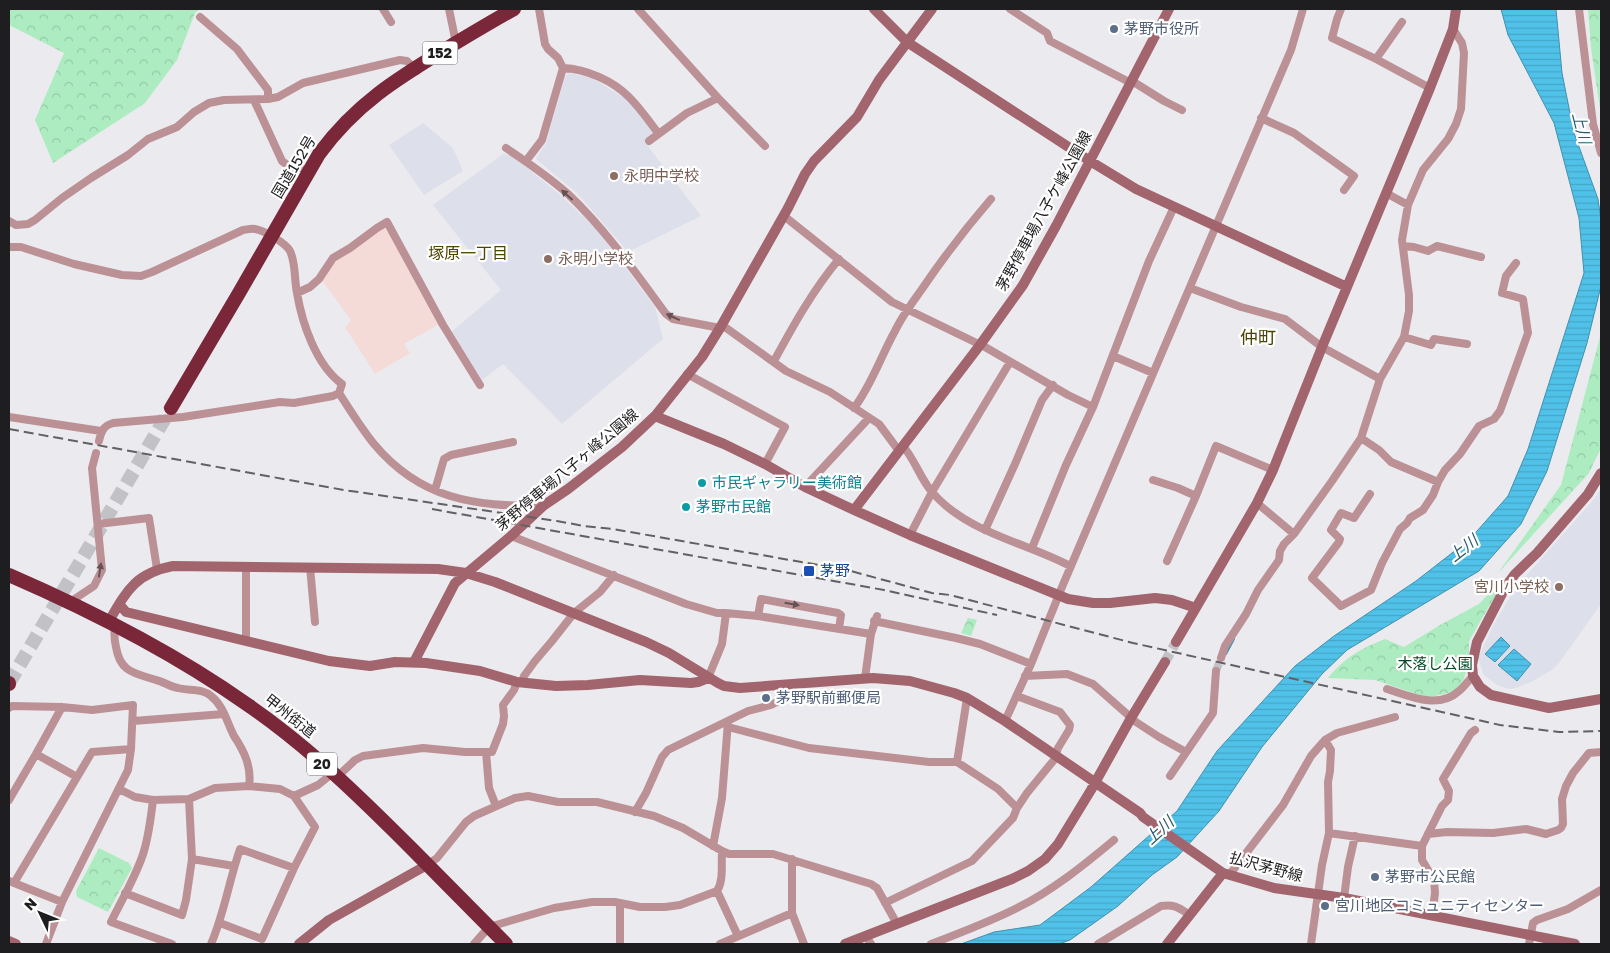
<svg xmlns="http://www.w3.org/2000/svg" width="1610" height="953" font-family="'Golos Text','Noto Sans JP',sans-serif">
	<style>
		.commercial { fill: #f5dbd7 }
		.built { fill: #dddfea }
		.forest { fill: url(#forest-crowns) }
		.water { fill: url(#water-rules); stroke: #4191ad }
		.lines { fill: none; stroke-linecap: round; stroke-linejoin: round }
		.stream { stroke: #4191ad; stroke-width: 2 }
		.street-tunnel { stroke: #c2c2c6; stroke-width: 8; stroke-dasharray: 8 4; stroke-linecap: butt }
		.secondary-tunnel { stroke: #c2c2c6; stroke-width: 10; stroke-dasharray: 10 5; stroke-linecap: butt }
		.highway-tunnel { stroke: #c2c2c6; stroke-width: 14; stroke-dasharray: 14 7; stroke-linecap: butt }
		.street { stroke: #bc9196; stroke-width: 8 }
		.secondary { stroke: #a2656e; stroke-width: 10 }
		.highway { stroke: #7a2739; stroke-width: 14 }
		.rail { stroke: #616163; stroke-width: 2; stroke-dasharray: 10 5; stroke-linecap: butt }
		.oneway { fill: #655255 }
		.service-dot { fill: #5c6f8a; stroke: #fff; stroke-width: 2 }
		.education-dot { fill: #8d6e63; stroke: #fff; stroke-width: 2 }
		.culture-dot { fill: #0f9aa8; stroke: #fff; stroke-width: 2 }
		.transit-dot { fill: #1a4fb4; stroke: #fff; stroke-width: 2 }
		.labels { text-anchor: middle; stroke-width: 4.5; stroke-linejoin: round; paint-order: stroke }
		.shield { fill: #fff; stroke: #626263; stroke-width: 1 }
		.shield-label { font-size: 14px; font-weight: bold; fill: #1e1e20 }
		.service-label { font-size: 15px; fill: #4e5e75; stroke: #fff; text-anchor: start }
		.street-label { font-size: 15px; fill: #1e1e20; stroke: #fff }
		.education-label { font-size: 15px; fill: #785e54; stroke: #fff; text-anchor: start }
		.culture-label { font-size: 15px; fill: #0d838f; stroke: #fff; text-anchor: start }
		.transit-label { font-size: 15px; fill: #164399; stroke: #fff; text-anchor: start }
		.park-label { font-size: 15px; fill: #024724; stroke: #fff }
		.water-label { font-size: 16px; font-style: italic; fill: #2b5a6b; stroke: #fff }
		.neighbourhood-label { font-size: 16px; fill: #4c4400; stroke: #fff }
		.quarter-label { font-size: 18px; fill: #4c4400; stroke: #fff }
	</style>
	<defs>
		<pattern id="forest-crowns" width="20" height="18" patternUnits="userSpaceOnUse" patternTransform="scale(1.25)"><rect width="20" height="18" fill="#adecc0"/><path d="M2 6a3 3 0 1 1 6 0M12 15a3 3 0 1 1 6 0" fill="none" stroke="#94caa5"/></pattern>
		<pattern id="water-rules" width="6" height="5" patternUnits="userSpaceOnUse" patternTransform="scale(1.25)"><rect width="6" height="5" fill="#50c2e9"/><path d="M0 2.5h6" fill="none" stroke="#45a6c8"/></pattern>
	</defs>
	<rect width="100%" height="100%" fill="#ebebef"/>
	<path class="commercial" d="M385,226L438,325L404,344L410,353L375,374L345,327L351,320L321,279L337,259Z"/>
	<path class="built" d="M569,73L592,78L628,100L653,133L644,141L701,216L628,252L577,193L536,159L546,143L565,76Z
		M423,123L453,148L463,171L424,195L389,145Z
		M503,154L511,155L559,194L596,228L655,307L663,339L562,424L503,364L482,380L451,332L501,290L433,205Z
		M1601,489V604L1559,663L1552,670L1531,682L1516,688L1509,689L1497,685L1484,675L1478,658L1494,624L1510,597L1525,577L1594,499Z"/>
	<path class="forest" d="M9,9H200L195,13L177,60L145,103L53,163L35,120L64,53L9,25Z
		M1588,9H1601V116L1591,48Z
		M1601,333V448L1589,473L1498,573L1561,485Z
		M1494,588L1499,589L1469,641V660L1464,679L1457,688L1451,692L1428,698L1375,680L1328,678C1345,657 1360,649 1385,639L1404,647L1440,625L1479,604Z
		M968,618L977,620L971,636L961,633Z
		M99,848L129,863L132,868L108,912L77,897L76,891Z"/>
	<path class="water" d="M1501,9H1556L1562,73L1574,133L1598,199L1601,220V286L1587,343L1547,471L1521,524L1479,571L1347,650L1322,674L1262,747L1219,811L1177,857L1152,875L1118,906L1070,940L1059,944H961L994,932L1040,925L1091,887L1177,811L1217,751L1295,666L1334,636L1416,581L1470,539L1508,496L1528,449L1584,273L1579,218L1554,123L1508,35Z
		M1501,637L1510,646L1495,662L1485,654Z
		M1514,649L1531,664L1517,681L1498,665Z"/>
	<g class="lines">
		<path class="stream" d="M1226,654L1234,639"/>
		<path class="street-tunnel" d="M1216,671L1221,658"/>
		<path class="secondary-tunnel" d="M1165,662L1176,642"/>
		<path class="highway-tunnel" d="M9,683L171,408"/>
		<path class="street" d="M383,9L391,22
			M449,9L456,43
			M638,9L718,98L765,146
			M1010,9L1047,33L1050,41L1131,83
			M1341,9L1337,19L1332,38L1376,59L1430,88
			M1579,9L1593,124L1601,153
			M200,17L237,49L268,90V99
			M1376,59L1402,22
			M563,68C587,69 613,81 629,97C640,108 649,121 658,133
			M1132,81L1164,101L1182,110
			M254,100L282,161L291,168H300L310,171
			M1261,118L1294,133L1354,176L1344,190
			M649,141L687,113L718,98
			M506,148C527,162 549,177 568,194C605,229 636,273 666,314L673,319L720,328
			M526,161L542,140L563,68L558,58L548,49L545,44L539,9
			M1386,193L1408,205
			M784,216L892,302L985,347L1068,395L1093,407
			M9,221L16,225L28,224L35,220L62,198L91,178L128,155L148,139L177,127L194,112L209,103L224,100L268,99L278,97L303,83L400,60L407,61L417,71
			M1403,246L1414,247L1428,251L1437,246L1481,257
			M9,247H21L74,264L122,275L141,276L152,272L243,230C246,230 251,228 255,229C263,230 286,243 290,251C296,263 294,279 297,293C302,323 316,365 342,384L339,393L333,396L294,403L280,402L183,417L113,423C103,426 101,432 99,441
			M1190,288L1241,307L1285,319L1322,347L1380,379
			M297,293L310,287L319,279L333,258L350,248L377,228L387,222L443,325L480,385
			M722,325L786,371L830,392L879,424L899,451
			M1404,337L1431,345L1434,339L1467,344
			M1113,356L1153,373
			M774,361C793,326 813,290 839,259
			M687,374L785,427L765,464
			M339,393C350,410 361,428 374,444C421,500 474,506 543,506
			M854,408C871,386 881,356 895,331C902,316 912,303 922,289C943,258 966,228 991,199
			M9,417L101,431
			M1361,438L1379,450L1391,462L1438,482L1445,470L1460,454L1479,426L1494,419L1500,411L1528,333L1523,299L1502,293L1506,276L1516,263
			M903,446C915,460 920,478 932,492C967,533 1025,542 1070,566
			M1153,480L1178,488L1196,496
			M805,487L869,418
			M435,490L444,459L451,455L513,442
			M1370,494L1354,518L1341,513L1331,530L1340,539L1339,542L1312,578L1341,606L1371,590L1382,563L1400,529L1407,523L1410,518L1423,510L1433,495L1438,482
			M1257,503L1294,534
			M98,524L149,518L157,569
			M985,530L1015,464L1042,400L1053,385
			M910,535L932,492L1010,362
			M511,536L686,604L717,613H726L758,616L871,634
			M1032,548L1066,465L1093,407L1149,261L1174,207
			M1167,561L1196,496L1216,446L1273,470
			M310,567L315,622
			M70,602L94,586L102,570L92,468L96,453
			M758,616L761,599L838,613L841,615L839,629
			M874,621L956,638L980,644L1031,664
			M115,624C114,632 114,639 116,647C120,672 134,673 156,680C164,682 171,687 178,688C189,691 202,688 211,696C224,706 227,723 234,736C244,751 252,767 249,786
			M246,640V566
			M1221,658L1225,646L1246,614L1258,590L1279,560L1280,551L1284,544L1294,534L1332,481L1361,438L1380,379L1404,337L1409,311V295L1402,240L1408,205L1423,170L1448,139L1456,124L1461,109L1464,53L1462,43L1453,29
			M1025,676L1067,674L1093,684L1136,722L1159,737L1186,752
			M708,678L722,644L726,613
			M865,678L871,634L877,616
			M522,682L524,676L535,661L552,641L574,613L600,592L614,575
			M1387,689C1409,696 1438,710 1459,691C1464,687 1468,681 1473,676
			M9,708L12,706L62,707L92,710L133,705L131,749L128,770L62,902L46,944
			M133,721L224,714
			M1005,721L1031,664L1062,587L1291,50L1303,9
			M728,727L809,748L929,762H957L998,789L1017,808
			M486,752L489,788L496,806
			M36,754L77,777
			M957,762L967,698
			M1170,776L1213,713L1216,671
			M337,777L355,760L363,756L423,748L465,752H492L503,724L504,716L503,705L514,690L517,682
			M119,789L135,797L153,800L189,799L215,788L249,786L280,789L294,796L315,827L294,868L262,939L220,923
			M294,796L318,785L333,773
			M9,800L36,754L62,707
			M153,800C151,817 149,834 144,851C137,875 122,899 111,922L172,944
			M635,812L646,793L662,757L668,750L748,711L771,705L783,699L789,694V685
			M1329,833L1422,846
			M1428,834L1447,832L1493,833L1526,829L1546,834L1558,830L1561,828L1563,824L1562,799L1566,786L1573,773L1589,753L1601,752
			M713,846L722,798L728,722
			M192,859L234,866
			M792,859V913L804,944
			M427,865L437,858L466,822L474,816L515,798L528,796L558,802H597L654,816L683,828L722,851L729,854H773L871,884L877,888L897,924
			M1230,874L1283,805L1311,756L1325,740L1337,733L1395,717
			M9,881L62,902
			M14,883L92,752L131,749
			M717,891L738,936
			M125,893L182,915L186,900L192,859L189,799
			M1344,898L1348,867L1355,836
			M885,903L972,861L1013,818L1017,808L1027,793L1054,760L1058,748L1069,730L1070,725L1060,712L1017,696
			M1432,916L1435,893L1434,880L1422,860V846L1442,806L1448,800L1449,791L1443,779L1471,733L1475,730
			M869,941L871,944
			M211,944C224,914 229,881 240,849L294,868
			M474,944L489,927L554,908L592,902H615L640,907H665L680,905L717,891C724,880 721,864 722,851
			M620,944V904
			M720,944L792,913
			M931,944C960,933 989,922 1017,908C1052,891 1084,865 1114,840
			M1098,944L1161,906C1175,904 1179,908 1190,915
			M1311,944L1322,865L1329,833L1328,782L1330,771L1331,750L1325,740
			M1529,944L1533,923L1537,920L1568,909L1601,890"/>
		<path class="secondary" d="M874,9L907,42L1090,161L1136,189L1347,287
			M655,416L702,357L720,328L788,208L805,174L814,161L857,117L879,80L932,9
			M1601,473L1588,494L1537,553L1515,574L1506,586L1477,642L1472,665L1473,676L1480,687L1491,695L1549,708L1601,699
			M854,510L980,345L1023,285L1056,226L1169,9
			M119,604L126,612L329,661L370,666L395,662L426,663L480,671L517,682L556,686L588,685L640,680L691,683L698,682L708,678
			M109,621C127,590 136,573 173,566L438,569L466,573L495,582L646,642L669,653L718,683L724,686L740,688L873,678L910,681L954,693L967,698L1005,721L1140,813L1143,817L1223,873L1274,888L1344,898L1575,944
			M1176,642L1257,503L1273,470L1322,347L1430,88L1453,29L1456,9
			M414,662L455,583L511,536L543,506L568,489L622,447L655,416L724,444L765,464L805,487L854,510L910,535L1068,599L1093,603H1110L1155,598L1172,600L1196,608
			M9,941L16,944
			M299,944L329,920L427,865
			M845,944L1012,879L1028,871L1045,859L1058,844L1091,790L1131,718L1165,662
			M1167,944L1223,873"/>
		<path class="highway" d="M171,408L239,293L319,154C357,102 400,77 454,44C474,32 494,20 514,9
			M9,575C92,611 173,652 248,705C308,746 361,798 413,850C444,881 475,913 506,944
			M9,684V683"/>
		<path class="rail" d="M9,429L344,490L557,521L584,526L613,529L847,570L932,593L950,595L1133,643L1500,725L1559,732L1601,731
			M432,509L884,590L997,615"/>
	</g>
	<defs><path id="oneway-solid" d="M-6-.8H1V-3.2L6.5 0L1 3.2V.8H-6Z" transform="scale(1.25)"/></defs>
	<g class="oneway">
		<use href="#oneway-solid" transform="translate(567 195) rotate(-138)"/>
		<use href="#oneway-solid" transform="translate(673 317) rotate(-155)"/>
		<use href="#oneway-solid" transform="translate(100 570) rotate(-81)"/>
		<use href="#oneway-solid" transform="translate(792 604) rotate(10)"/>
	</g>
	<g class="service-dot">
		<circle cx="1114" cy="29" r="5"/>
		<circle cx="766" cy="698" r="5"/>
		<circle cx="1375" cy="877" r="5"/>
		<circle cx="1325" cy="906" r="5"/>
	</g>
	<g class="education-dot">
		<circle cx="614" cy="176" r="5"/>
		<circle cx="548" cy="259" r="5"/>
		<circle cx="1559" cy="587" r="5"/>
	</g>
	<g class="culture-dot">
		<circle cx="702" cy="483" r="5"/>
		<circle cx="686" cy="507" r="5"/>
	</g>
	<rect class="transit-dot" x="803" y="565" width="12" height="12" rx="2.5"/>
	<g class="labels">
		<g class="shield">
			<rect x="422.5" y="41.5" width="35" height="23" rx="4"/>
			<rect x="307" y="752.5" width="30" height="23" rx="4"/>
		</g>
		<g class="shield-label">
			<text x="440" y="58">152</text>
			<text x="322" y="769">20</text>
		</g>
		<g class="service-label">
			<text x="1124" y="34">茅野市役所</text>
			<text x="776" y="703">茅野駅前郵便局</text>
			<text x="1385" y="882">茅野市公民館</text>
			<text x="1335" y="911">宮川地区コミュニティセンター</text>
		</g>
		<g class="street-label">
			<text transform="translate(294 167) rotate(-59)" y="5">国道152号</text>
			<text transform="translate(1044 211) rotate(-61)" y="5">茅野停車場八子ケ峰公園線</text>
			<text transform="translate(567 470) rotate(-40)" y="5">茅野停車場八子ヶ峰公園線</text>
			<text transform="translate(290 716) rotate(38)" y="5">甲州街道</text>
			<text transform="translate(1266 867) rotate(15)" y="5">払沢茅野線</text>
		</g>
		<g class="education-label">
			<text x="624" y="181">永明中学校</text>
			<text x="558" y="264">永明小学校</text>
			<text x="1549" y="592" text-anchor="end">宮川小学校</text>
		</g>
		<g class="culture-label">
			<text x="712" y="488">市民ギャラリー美術館</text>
			<text x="696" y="512">茅野市民館</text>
		</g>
		<g class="transit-label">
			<text x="820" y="576">茅野</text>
		</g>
		<g class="park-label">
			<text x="1435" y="669">木落し公園</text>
		</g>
		<g class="water-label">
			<text transform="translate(1582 128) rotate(76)" y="6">上川</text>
			<text transform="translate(1463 548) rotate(-38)" y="6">上川</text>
			<text transform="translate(1159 830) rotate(-42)" y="6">上川</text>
		</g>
		<g class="neighbourhood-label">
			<text x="468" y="259">塚原一丁目</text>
		</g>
		<g class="quarter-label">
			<text x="1258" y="344">仲町</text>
		</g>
	</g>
	<rect width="1610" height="953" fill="none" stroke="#1e1e20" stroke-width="20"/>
	<g transform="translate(40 913) rotate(313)" stroke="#ffffff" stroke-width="4" paint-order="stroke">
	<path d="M0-4L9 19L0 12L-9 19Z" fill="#1e1e20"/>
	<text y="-8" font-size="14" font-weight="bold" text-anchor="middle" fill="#1e1e20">N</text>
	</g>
</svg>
